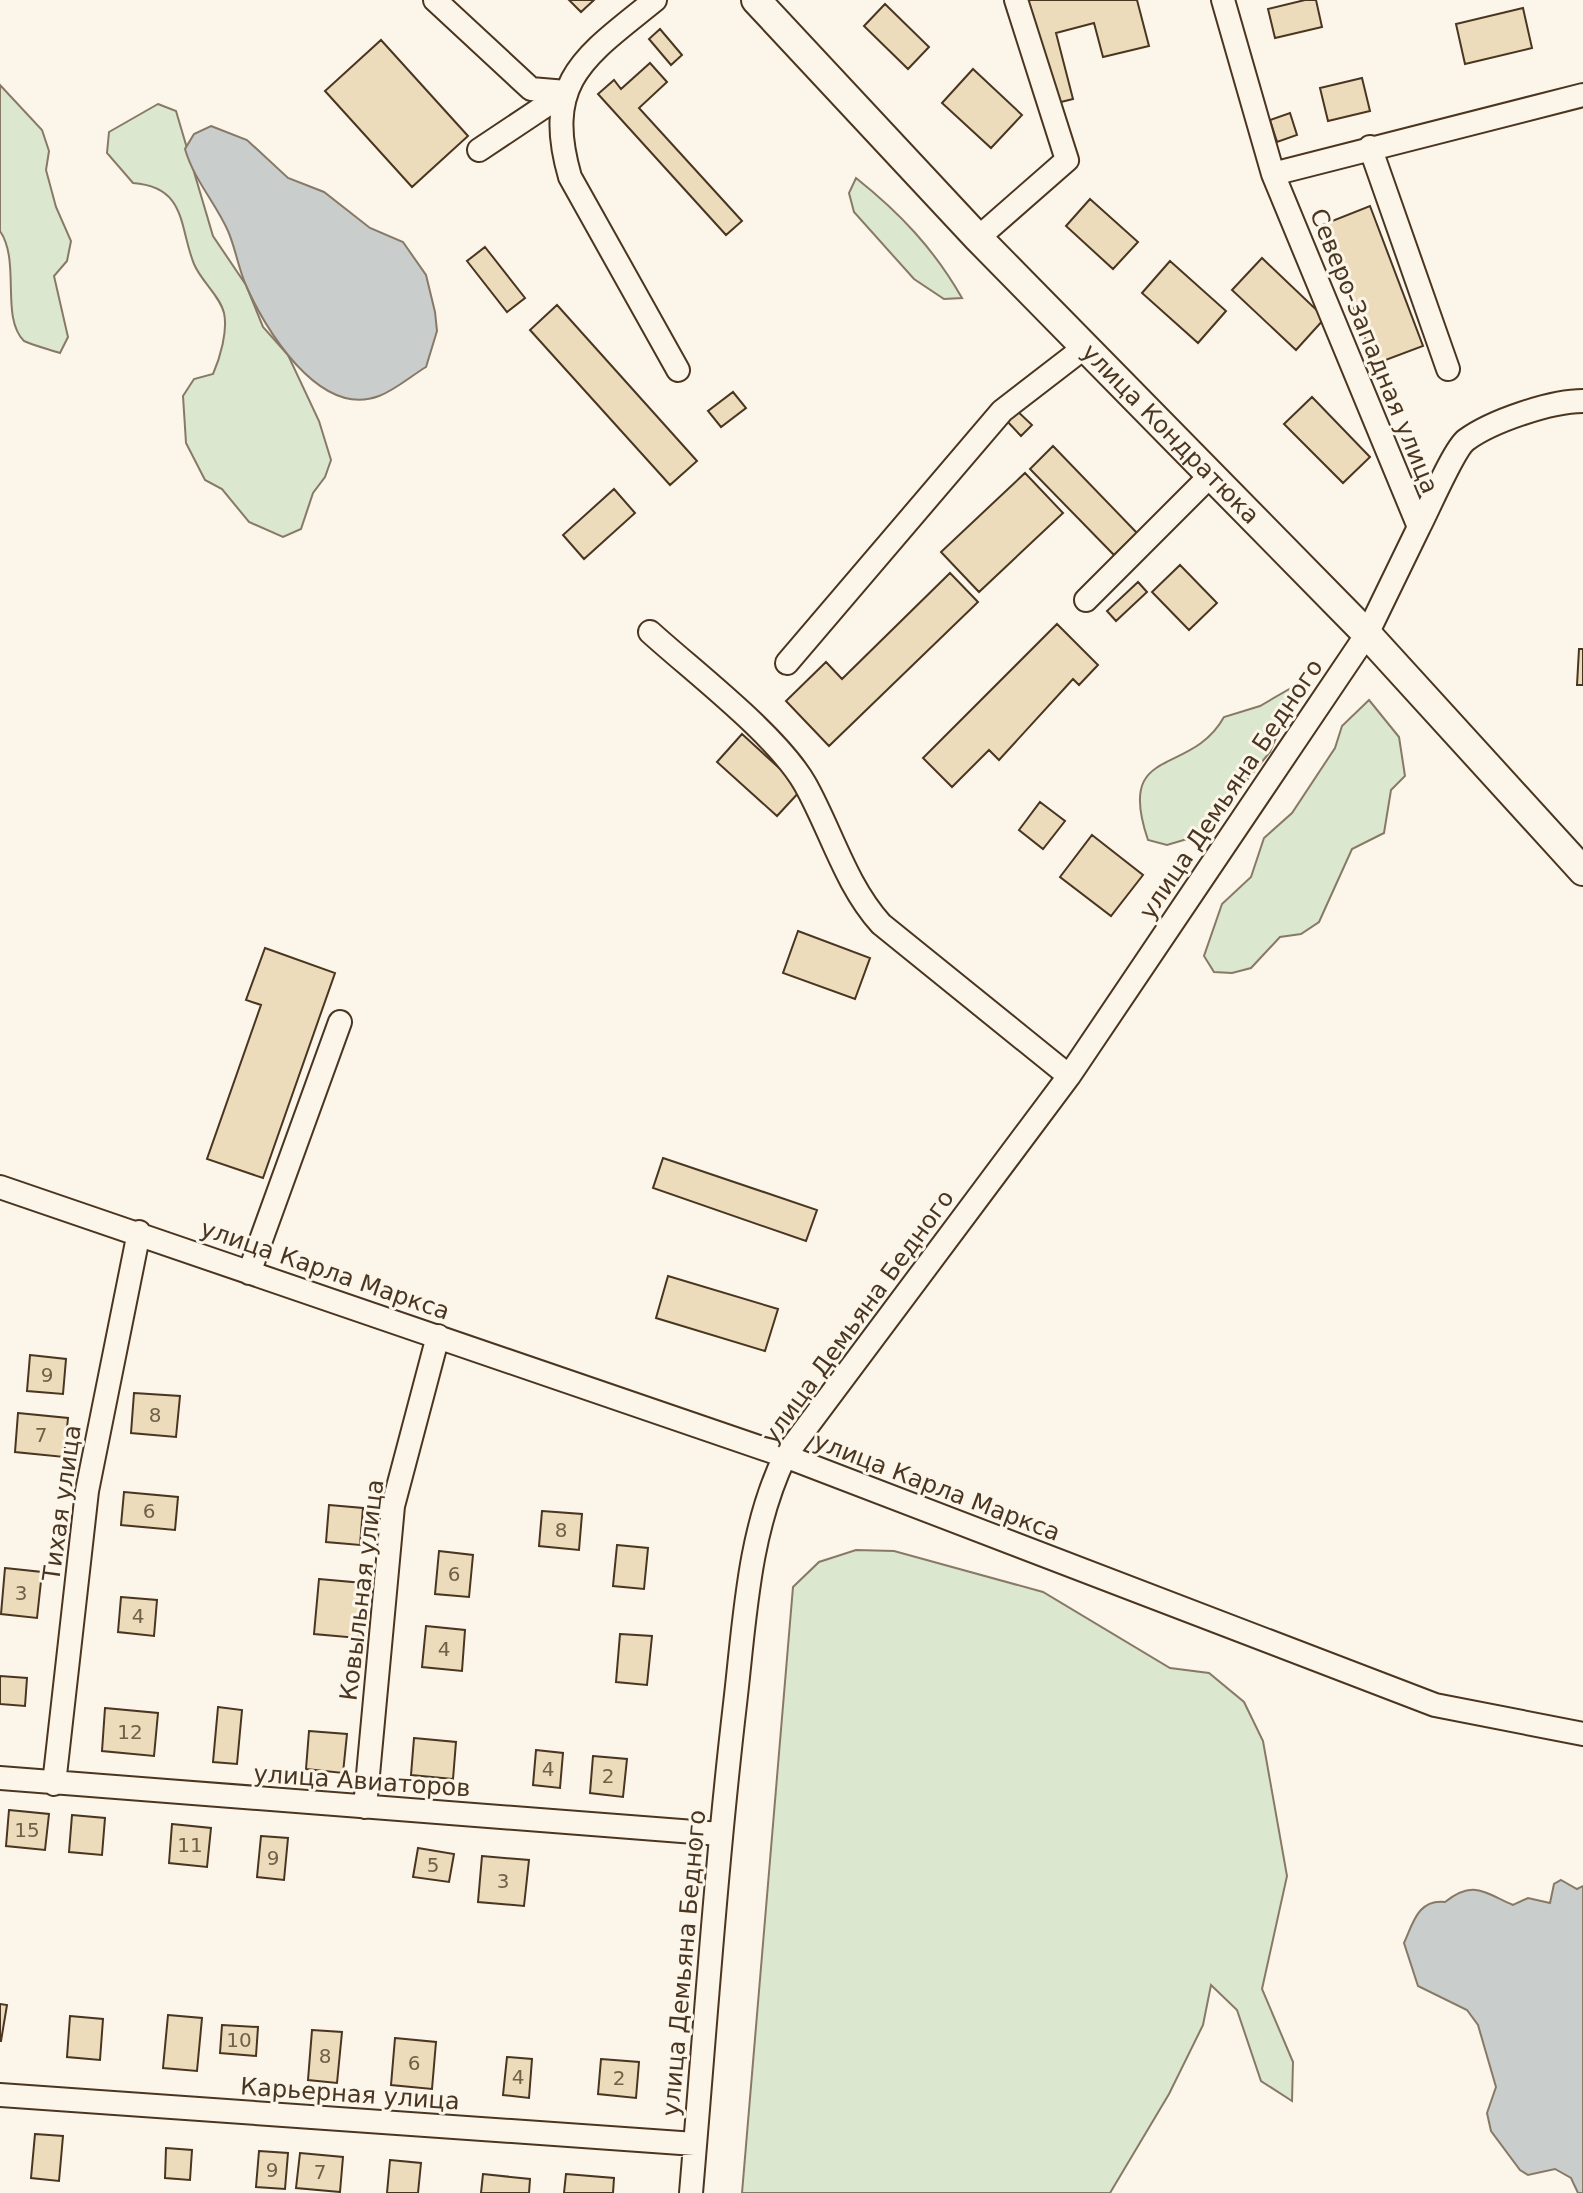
<svg xmlns="http://www.w3.org/2000/svg" width="1583" height="2193" font-family="'DejaVu Sans',sans-serif">
	<style>
		.green { fill: #dce7d0; stroke: #887966; stroke-width: 2 }
		.water { fill: #c9cecd; stroke: #887966; stroke-width: 2 }
		.building { fill: #ecdcbc; stroke: #4a3520; stroke-width: 2 }
		.lines { fill: none; stroke-linecap: round; stroke-linejoin: round }
		.minor-casing { stroke: #4a3520; stroke-width: 26 }
		.major-casing { stroke: #4a3520; stroke-width: 32 }
		.minor { stroke: #fbf6e9; stroke-width: 22 }
		.major { stroke: #fbf6e9; stroke-width: 28 }
		.labels { text-anchor: middle; stroke-width: 6; stroke-linejoin: round; paint-order: stroke }
		.number-label { font-size: 20px; fill: #725f47 }
		.street-label { font-size: 24px; fill: #4a3520; stroke: #fbf6e9 }
	</style>
	<rect width="100%" height="100%" fill="#fbf6e9"/>
	<path class="green" d="M0,85L42,130L49,151L46,170L56,207L71,241L67,261L54,276L68,337L60,353C48,349 35,346 24,341C0,317 21,262 0,231Z
		M158,104L176,111L213,236L246,285L263,327L288,355L319,421L331,460L325,477L313,493L301,529L283,537L249,522L222,489L205,480L186,443L183,396L194,379L213,374C220,358 228,331 224,313C220,296 201,281 194,264C179,227 187,187 133,183L107,153L109,132Z
		M856,178C900,213 934,249 962,298L944,299L914,279L854,212L849,193Z
		M1298,684L1270,752L1219,814L1187,839L1167,845L1148,840C1115,743 1190,778 1224,717L1260,706Z
		M1369,700L1399,737L1405,776L1391,790L1384,833L1352,849L1319,922L1301,934L1280,937L1251,968L1232,973L1214,972L1204,956L1222,904L1251,877L1264,838L1292,813L1335,748L1342,726Z
		M856,1550L894,1551L1043,1592L1170,1668L1209,1673L1244,1702L1263,1741L1287,1876L1262,1989L1293,2062L1292,2101L1261,2081L1237,2010L1211,1985L1203,2025L1169,2094L1110,2193H742L793,1587L819,1562Z"/>
	<path class="water" d="M211,126L247,140L288,178L324,192L370,228L403,242L426,275L435,312L437,331L426,367C411,376 395,390 379,396C319,419 264,328 245,283C238,266 235,247 228,231C215,202 194,180 185,149L194,134Z
		M1561,1880L1577,1889L1583,1886V2193H1578L1571,2178L1555,2169L1528,2175L1520,2170L1491,2131L1487,2113L1496,2087L1478,2025L1467,2010L1418,1986L1404,1943C1413,1923 1418,1899 1445,1902C1473,1880 1483,1892 1513,1905L1528,1898L1550,1903L1554,1884Z"/>
	<path class="building" d="M569,0H594L581,12Z
		M1026,0H1137L1149,46L1103,57L1094,23L1056,33L1073,99L1053,104Z
		M1305,0H1316L1322,27L1275,38L1268,9Z
		M885,4L929,47L908,69L864,26Z
		M1523,8L1532,48L1465,64L1456,24Z
		M660,29L682,55L671,65L649,39Z
		M381,40L468,136L412,187L325,91Z
		M650,63L667,82L639,108L742,221L726,235L598,94L614,80L621,89Z
		M973,69L1022,115L991,148L942,103Z
		M1362,78L1370,111L1328,121L1320,88Z
		M1290,113L1297,135L1277,142L1270,120Z
		M1090,199L1138,242L1113,269L1066,226Z
		M1370,206L1423,346L1375,364L1322,225Z
		M485,247L525,298L507,312L467,261Z
		M1262,258L1325,318L1296,350L1232,290Z
		M1170,261L1226,311L1198,343L1142,293Z
		M557,305L697,461L670,485L530,330Z
		M733,392L746,408L721,427L708,411Z
		M1312,397L1370,457L1343,483L1284,424Z
		M1015,409L1032,425L1021,436L1005,419Z
		M1053,446L1137,533L1114,555L1030,469Z
		M1025,473L1063,513L979,592L941,552Z
		M614,489L635,513L584,559L563,535Z
		M1180,565L1217,603L1189,630L1152,592Z
		M950,573L978,602L829,746L786,701L826,662L842,679Z
		M1138,582L1147,592L1116,621L1107,611Z
		M1057,624L1098,665L1079,685L1073,679L999,760L989,750L952,787L923,758Z
		M1579,649H1583V685H1577Z
		M742,734L802,789L777,816L717,762Z
		M1040,802L1065,821L1043,849L1019,830Z
		M1092,835L1143,875L1111,916L1060,877Z
		M798,931L870,958L855,999L783,973Z
		M265,948L335,973L263,1178L207,1159L261,1005L246,1000Z
		M663,1158L817,1210L806,1241L653,1188Z
		M668,1276L778,1309L765,1351L656,1318Z
		M30,1355L66,1359L63,1394L27,1391Z
		M134,1393L180,1396L176,1437L131,1433Z
		M18,1413L68,1418L64,1457L15,1452Z
		M124,1492L178,1497L175,1530L121,1525Z
		M329,1505L363,1508L360,1545L326,1542Z
		M542,1511L582,1514L579,1550L539,1546Z
		M617,1545L648,1548L644,1589L613,1586Z
		M439,1551L473,1555L469,1597L435,1594Z
		M5,1568L42,1572L37,1618L1,1614Z
		M319,1579L363,1583L358,1638L314,1634Z
		M121,1597L157,1600L154,1636L118,1632Z
		M426,1626L465,1630L462,1671L422,1667Z
		M620,1634L652,1636L647,1685L616,1682Z
		M0,1676L27,1678L25,1706L0,1704Z
		M218,1707L242,1710L237,1764L213,1762Z
		M105,1708L158,1713L154,1756L102,1751Z
		M309,1731L347,1734L343,1773L306,1769Z
		M414,1738L456,1742L453,1779L411,1775Z
		M536,1750L563,1753L560,1788L533,1785Z
		M593,1756L627,1759L623,1797L590,1793Z
		M9,1810L49,1814L45,1850L6,1846Z
		M72,1815L105,1818L102,1855L69,1852Z
		M172,1824L211,1828L207,1867L169,1863Z
		M261,1836L288,1838L284,1880L257,1877Z
		M418,1848L454,1854L449,1882L413,1877Z
		M482,1856L529,1860L524,1906L478,1902Z
		M0,2004L7,2005L1,2041H0Z
		M168,2015L202,2018L197,2071L163,2068Z
		M70,2016L103,2019L100,2060L67,2057Z
		M222,2025L258,2027L256,2056L220,2053Z
		M312,2030L342,2032L337,2083L308,2080Z
		M395,2038L436,2042L432,2089L391,2085Z
		M507,2057L532,2059L529,2098L503,2095Z
		M601,2059L639,2062L636,2098L598,2094Z
		M35,2134L63,2136L59,2181L31,2178Z
		M166,2148L192,2150L190,2180L165,2178Z
		M259,2151L288,2153L285,2189L256,2187Z
		M300,2153L343,2157L340,2192L296,2188Z
		M390,2160L421,2163L418,2193H387Z
		M483,2174L530,2179L529,2193H481Z
		M566,2174L614,2178L613,2193H564Z"/>
	<g class="lines">
		<defs>
			<path id="minor" d="M435,0L531,89L566,92
				M655,0C586,56 542,80 570,177L678,370
				M1370,147L1448,369
				M479,150L566,92
				M1273,174L1583,95
				M978,238L1067,160L1016,0
				M1419,527C1428,510 1454,449 1466,440C1492,421 1551,401 1583,401
				M1086,600L1211,475
				M650,632C694,672 777,735 805,784C831,830 845,884 881,924L1069,1076
				M787,663L1002,411L1085,347
				M0,1187L785,1456L1435,1705L1583,1734
				M249,1273L340,1022
				M0,1778L720,1834
				M54,1784L87,1491L139,1232
				M365,1807L393,1506L438,1336
				M0,2095L695,2144
				M691,2193C705,2030 716,1867 735,1704C745,1619 748,1533 785,1456L1069,1076L1367,634L1419,527L1273,174L1223,0"/>
			<g id="major">
				<path id="s1" d="M756,0L978,238L1367,634L1583,871"/>
			</g>
		</defs>
		<use href="#minor" class="minor-casing"/>
		<use href="#major" class="major-casing"/>
		<use href="#minor" class="minor"/>
		<use href="#major" class="major"/>
	</g>
	<g class="labels">
		<g class="number-label">
			<text x="47" y="1382">9</text>
			<text x="155" y="1422">8</text>
			<text x="41" y="1442">7</text>
			<text x="149" y="1518">6</text>
			<text x="561" y="1537">8</text>
			<text x="454" y="1581">6</text>
			<text x="21" y="1600">3</text>
			<text x="138" y="1623">4</text>
			<text x="444" y="1656">4</text>
			<text x="130" y="1739">12</text>
			<text x="548" y="1776">4</text>
			<text x="608" y="1783">2</text>
			<text x="27" y="1837">15</text>
			<text x="190" y="1852">11</text>
			<text x="273" y="1865">9</text>
			<text x="433" y="1872">5</text>
			<text x="503" y="1888">3</text>
			<text x="239" y="2047">10</text>
			<text x="325" y="2063">8</text>
			<text x="414" y="2070">6</text>
			<text x="518" y="2084">4</text>
			<text x="619" y="2085">2</text>
			<text x="272" y="2177">9</text>
			<text x="320" y="2179">7</text>
		</g>
		<g class="street-label">
			<text transform="translate(1374 351) rotate(68)" y="8">Северо-Западная улица</text>
			<text dy="8" stroke="none"><textPath href="#s1" startOffset="600">улица Кондратюка</textPath></text>
			<text transform="translate(1231 789) rotate(-56)" y="8">улица Демьяна Бедного</text>
			<text transform="translate(325 1270) rotate(19)" y="8">улица Карла Маркса</text>
			<text transform="translate(858 1317) rotate(-54)" y="8">улица Демьяна Бедного</text>
			<text transform="translate(937 1487) rotate(21)" y="8">улица Карла Маркса</text>
			<text transform="translate(62 1503) rotate(-82)" y="8">Тихая улица</text>
			<text transform="translate(362 1590) rotate(-83)" y="8">Ковыльная улица</text>
			<text transform="translate(362 1781) rotate(4)" y="8">улица Авиаторов</text>
			<text transform="translate(684 1963) rotate(-85)" y="8">улица Демьяна Бедного</text>
			<text transform="translate(350 2094) rotate(4)" y="8">Карьерная улица</text>
		</g>
	</g>
</svg>
